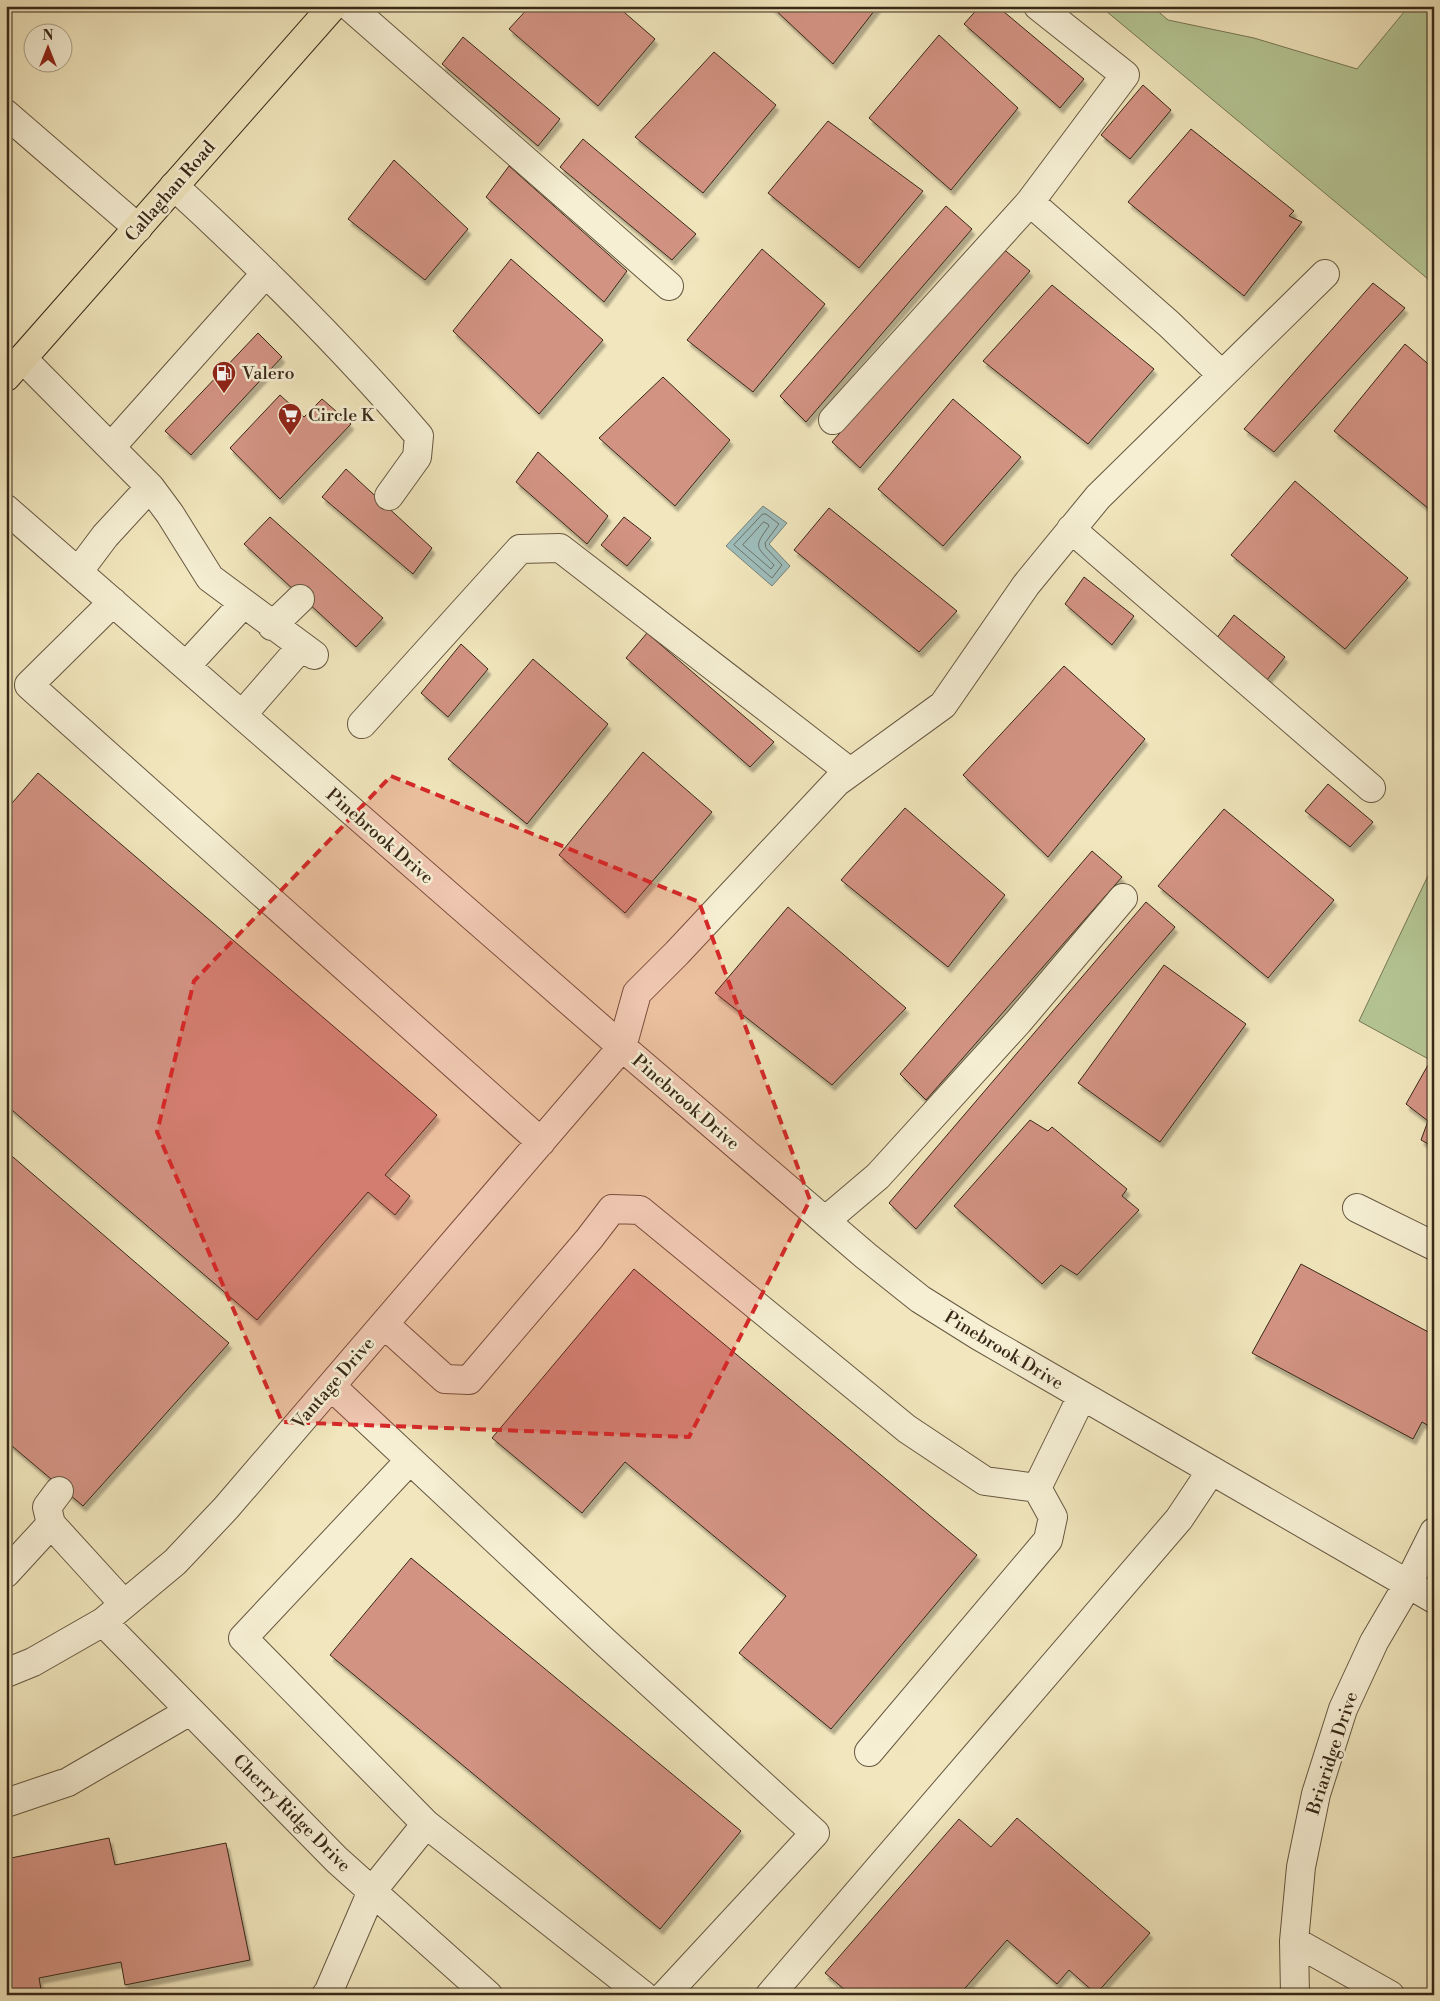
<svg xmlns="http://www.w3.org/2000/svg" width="1440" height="2001" font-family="'Libre Bodoni',serif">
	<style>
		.green { fill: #b5c695; stroke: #767756 }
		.water { fill: #9ebdbb; stroke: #75817a }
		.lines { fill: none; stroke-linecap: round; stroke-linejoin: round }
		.shore { stroke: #6b726a; stroke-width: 1 }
		.building { fill: #d39383; stroke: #382818; filter: url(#shadow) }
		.minor-casing { stroke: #665841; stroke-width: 30 }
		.major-casing { stroke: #382818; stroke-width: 30 }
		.minor { stroke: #f6efd4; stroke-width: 28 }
		.major { stroke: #f1e6bd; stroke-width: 28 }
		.marked { fill: #d62828; fill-opacity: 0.2; stroke: #d62828; stroke-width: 4; stroke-dasharray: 10 6; stroke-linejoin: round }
		.labels { text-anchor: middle; stroke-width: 5; stroke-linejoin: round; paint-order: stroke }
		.street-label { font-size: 18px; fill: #382818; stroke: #f6efd4 }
		.poi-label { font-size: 18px; fill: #382818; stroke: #f6efd4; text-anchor: start }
	</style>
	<defs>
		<filter id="shadow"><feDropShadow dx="3" dy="5.5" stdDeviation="1" flood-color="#0004"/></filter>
	</defs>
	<rect width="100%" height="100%" fill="#f1e6bd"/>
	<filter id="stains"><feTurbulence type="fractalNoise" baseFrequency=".004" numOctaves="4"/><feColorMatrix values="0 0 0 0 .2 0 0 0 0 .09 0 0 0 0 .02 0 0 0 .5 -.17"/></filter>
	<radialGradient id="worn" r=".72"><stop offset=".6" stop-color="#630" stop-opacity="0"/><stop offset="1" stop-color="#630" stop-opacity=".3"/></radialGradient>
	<path class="green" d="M1100,6H1152L1168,20L1254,38L1357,69L1409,6H1434V284Z
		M1434,863V1062L1359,1021Z"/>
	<path class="water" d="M763,506L787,523L769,544L790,566L772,586L726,546Z"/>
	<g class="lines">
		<path class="shore" d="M763,514H766L779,524L765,543L766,548L782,565L772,578L734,545Z
			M764,522L768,524L769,526C753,548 756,546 774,565L771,569L743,545Z"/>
	</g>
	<path class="building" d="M530,6H617L655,39L598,106L509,29Z
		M771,6H878L833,64Z
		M980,6H997L1084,79L1060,108L964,24Z
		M939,35L1018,108L951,190L869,118Z
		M463,37L560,119L538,146L442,64Z
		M714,52L776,105L703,193L635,137Z
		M1143,85L1171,110L1130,159L1101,135Z
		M828,121L923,191L859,268L768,193Z
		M1191,129L1294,211L1289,216L1302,222L1244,296L1128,202Z
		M583,139L696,234L672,260L560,167Z
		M394,160L468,229L425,280L348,219Z
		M509,166L627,271L604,302L486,197Z
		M946,206L972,229L806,422L780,396Z
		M1001,247L1030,271L860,468L832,442Z
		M762,249L825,304L753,392L687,340Z
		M511,259L603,340L539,414L453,331Z
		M1373,283L1405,308L1274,452L1244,429Z
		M1052,285L1154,369L1088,444L983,361Z
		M258,333L282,357L191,455L165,431Z
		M1405,344L1434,369V513L1334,431Z
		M663,377L730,440L675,506L599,438Z
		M280,395L304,417L322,399L351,424L280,499L230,448Z
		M953,399L1021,457L943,546L878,489Z
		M538,452L608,516L587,544L516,482Z
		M346,469L432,548L413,574L322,497Z
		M1295,481L1408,578L1345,649L1231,555Z
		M829,508L957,611L919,652L794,550Z
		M270,517L383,618L356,647L244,544Z
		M624,517L651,538L627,566L601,545Z
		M1084,577L1134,616L1112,645L1065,604Z
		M1234,615L1285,657L1263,685L1213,643Z
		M647,633L774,742L750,767L626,658Z
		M461,644L488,669L448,717L421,693Z
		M533,659L608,724L527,824L448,759Z
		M1064,666L1145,739L1048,857L963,775Z
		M643,752L712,812L625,913L559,855Z
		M38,773L437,1115L385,1175L410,1196L395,1215L368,1192L257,1320L6,1105V810Z
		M1328,784L1373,822L1350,847L1305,811Z
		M905,808L1005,895L948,967L841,880Z
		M1224,809L1334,900L1268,978L1158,886Z
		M1092,851L1122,877L926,1100L900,1074Z
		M1146,902L1175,927L916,1229L889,1203Z
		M788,907L906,1008L832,1085L715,993Z
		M1164,965L1246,1024L1160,1142L1078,1083Z
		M1428,1065L1434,1068V1147L1421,1140L1428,1121L1406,1104Z
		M1030,1120L1048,1131L1052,1127L1127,1189L1122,1196L1139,1210L1077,1275L1061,1265L1042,1284L954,1206Z
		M6,1151L229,1343L83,1506L6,1441Z
		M1301,1264L1434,1335V1429L1422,1422L1413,1439L1252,1353Z
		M634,1269L977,1555L831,1729L739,1653L786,1596L625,1462L582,1513L492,1438Z
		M411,1558L741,1831L660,1929L330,1655Z
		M1017,1818L1150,1933L1096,1994L1069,1970L1057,1984L1007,1940L959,1995H851L825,1973L959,1819L991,1847Z
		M109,1838L115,1865L226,1843L250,1960L125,1985L121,1962L39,1978L42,1995H6V1859Z"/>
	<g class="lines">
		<defs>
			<path id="minor" d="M349,6L669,286
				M6,114L138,228
				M174,186C260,265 343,347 419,436L417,457L389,496
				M1030,202L1125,75L1038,6
				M23,359L150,487L170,514L210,578L314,655
				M833,420L1030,202L1169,324L1222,375
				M111,447L266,273
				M6,509L622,1047L866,1256L920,1299L979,1336L1434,1599
				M1071,529L1371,788
				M78,572L105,536L150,487
				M113,602L29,685L541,1142
				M272,626L300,599
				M186,666L243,604
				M242,715L301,647
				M362,724L520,549L560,548L850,772
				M1357,1208L1434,1246
				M825,1221L878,1176L1018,1022L1123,898
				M384,1324L445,1379L469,1380L589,1239L612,1209L640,1210L907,1429L985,1481L1037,1488
				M331,1386L605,1642L815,1833L665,1995
				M410,1460L243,1638L426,1824
				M59,1491L47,1507L51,1524L124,1604
				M6,1573L51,1524
				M103,1622L337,1860L488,1995
				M6,1673L33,1662L103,1622L175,1562L226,1508L622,1047L637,993L677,953L837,782L943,705L1026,585L1098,497L1325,274
				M869,1752L1048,1540L1053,1517L1037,1488L1082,1396
				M6,1803L68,1782L190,1711
				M1294,1941L1390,1995
				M326,1995L328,1993L372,1891L426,1824L643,1995
				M770,1995L1179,1519L1211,1471
				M1295,1995L1294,1941L1301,1867L1316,1794L1343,1709L1374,1642L1408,1584L1434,1532"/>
			<path id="major" d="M6,377L333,6"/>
		</defs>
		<use href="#minor" class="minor-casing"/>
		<use href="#major" class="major-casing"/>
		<use href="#minor" class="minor"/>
		<use href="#major" class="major"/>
	</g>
	<path class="marked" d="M391,776L699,902L810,1200L689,1437L282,1422L157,1132L194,981Z"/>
	<defs>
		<symbol id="fuel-pin" viewBox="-11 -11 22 30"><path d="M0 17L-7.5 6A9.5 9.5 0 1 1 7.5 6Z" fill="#8f2418" stroke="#f6efd4"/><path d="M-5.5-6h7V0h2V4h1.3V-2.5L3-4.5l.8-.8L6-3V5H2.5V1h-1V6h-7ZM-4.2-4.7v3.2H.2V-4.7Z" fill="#fff"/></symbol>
		<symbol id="supermarket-pin" viewBox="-11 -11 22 30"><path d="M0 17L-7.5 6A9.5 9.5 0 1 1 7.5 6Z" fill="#8f2418" stroke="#f6efd4"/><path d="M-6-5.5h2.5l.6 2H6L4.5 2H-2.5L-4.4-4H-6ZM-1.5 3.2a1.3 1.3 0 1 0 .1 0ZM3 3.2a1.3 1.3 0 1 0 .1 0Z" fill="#fff"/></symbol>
	</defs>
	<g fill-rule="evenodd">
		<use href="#fuel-pin" x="210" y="359" width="28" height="38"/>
		<use href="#supermarket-pin" x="276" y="401" width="28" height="38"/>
	</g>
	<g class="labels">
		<g class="street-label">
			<text transform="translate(170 191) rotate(-49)" y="6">Callaghan Road</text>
			<text transform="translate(380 836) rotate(41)" y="6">Pinebrook Drive</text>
			<text transform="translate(686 1102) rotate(41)" y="6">Pinebrook Drive</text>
			<text transform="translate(1004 1350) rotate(31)" y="6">Pinebrook Drive</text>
			<text transform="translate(333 1383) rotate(-49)" y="6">Vantage Drive</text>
			<text transform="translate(1332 1753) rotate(-72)" y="6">Briaridge Drive</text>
			<text transform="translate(292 1813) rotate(45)" y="6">Cherry Ridge Drive</text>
		</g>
		<g class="poi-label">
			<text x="242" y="379">Valero</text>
			<text x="308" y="421">Circle K</text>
		</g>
	</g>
	<rect width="1440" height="2001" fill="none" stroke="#f1e6bd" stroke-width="25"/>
	<rect x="8" y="8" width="1425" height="1986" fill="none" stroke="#382818" stroke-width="2.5"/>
	<rect x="12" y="12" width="1415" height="1976" fill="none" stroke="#382818"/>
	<g transform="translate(48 48)"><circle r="24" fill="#f6efd4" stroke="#aa9f89"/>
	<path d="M0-4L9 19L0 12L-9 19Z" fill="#8f2418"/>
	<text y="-8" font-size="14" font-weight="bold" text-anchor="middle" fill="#382818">N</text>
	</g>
	<rect width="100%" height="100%" filter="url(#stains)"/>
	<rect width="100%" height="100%" fill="url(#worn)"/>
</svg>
